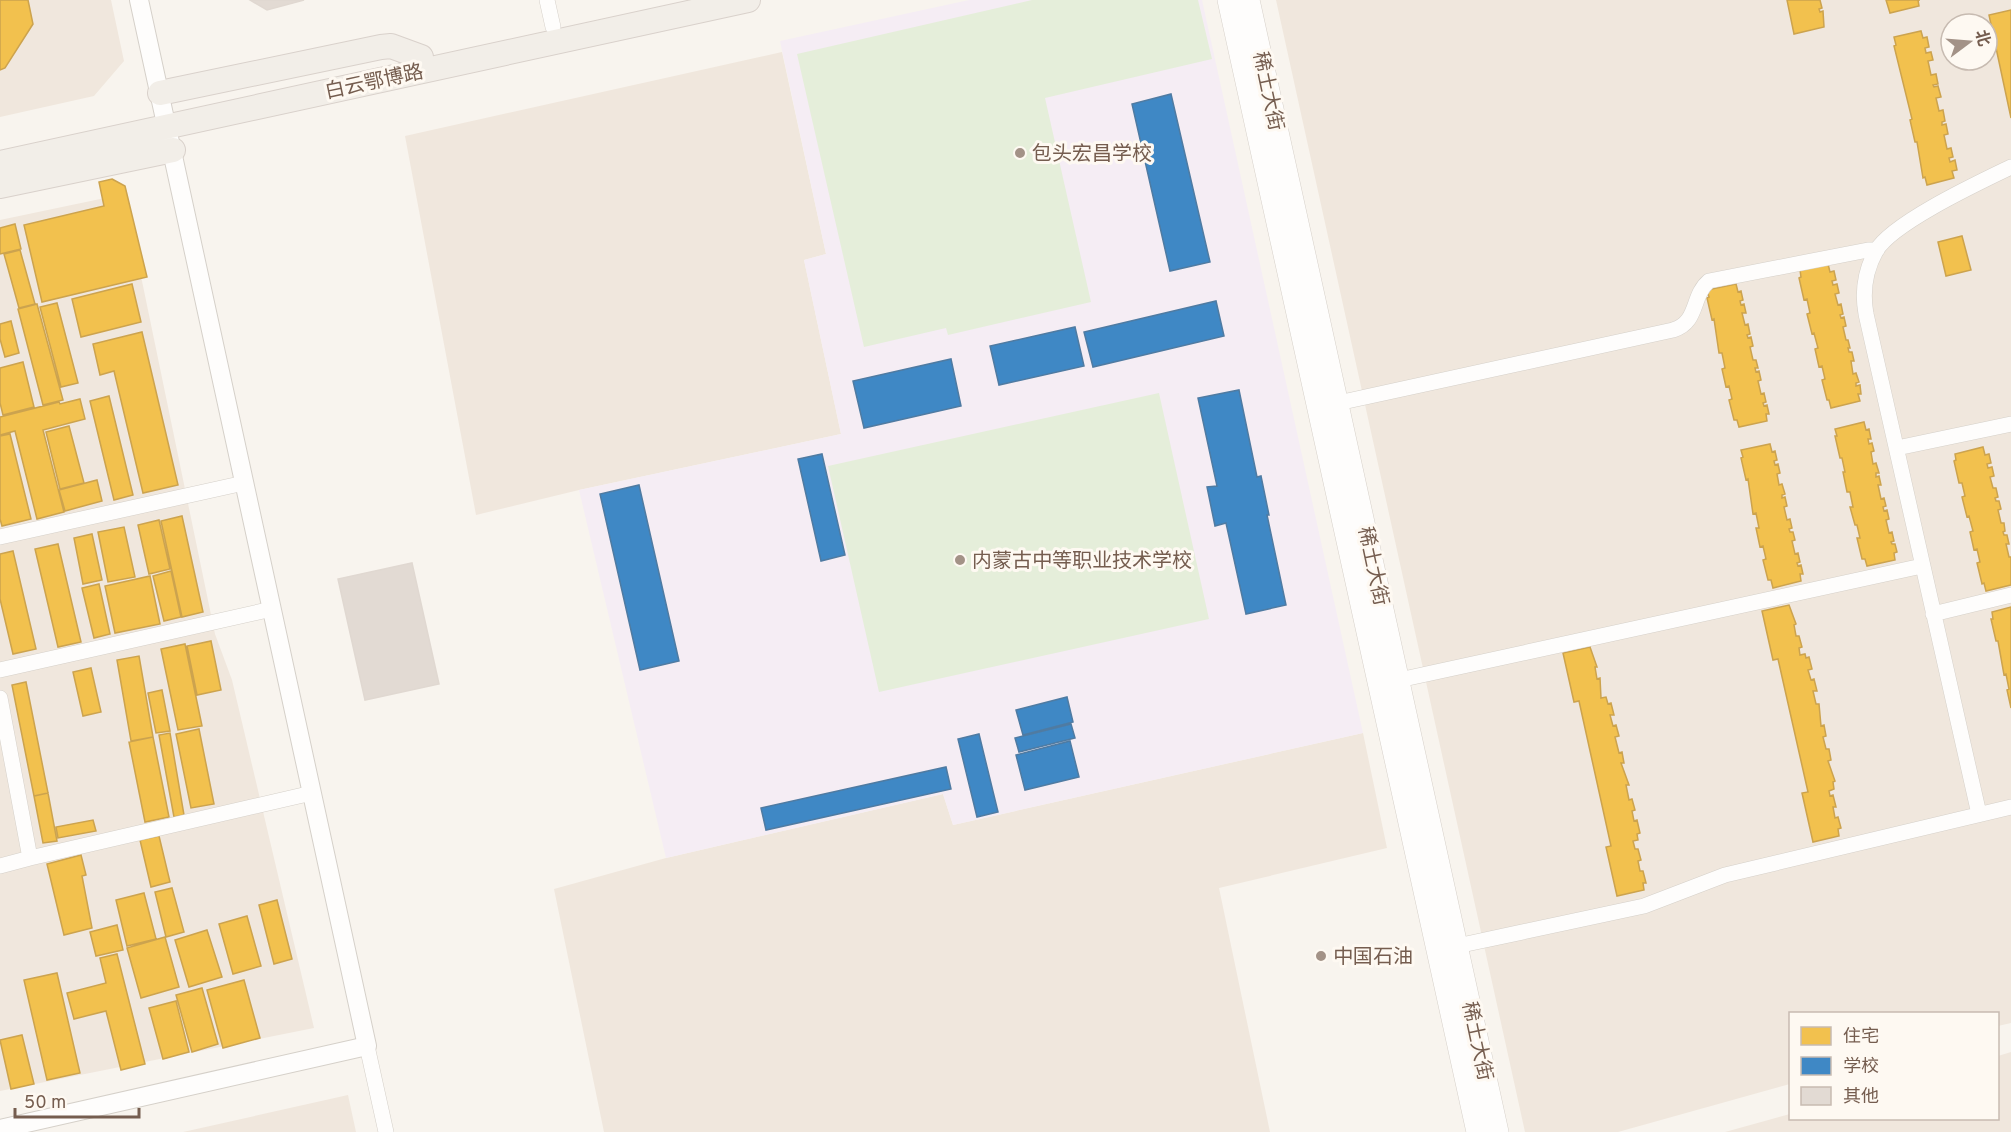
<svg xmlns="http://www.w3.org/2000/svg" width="2011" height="1132" font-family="Overpass,'Noto Sans SC',sans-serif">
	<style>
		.residential { fill: #f0e7dd; fill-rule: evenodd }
		.education { fill: #f5edf4 }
		.green { fill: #e5eeda }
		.homes { fill: #f2c14e; stroke: #cca34e; stroke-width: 1.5 }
		.schools { fill: #3f88c5; stroke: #4f7ba2; stroke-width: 1.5 }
		.building { fill: #e2dad3; stroke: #e0d8d1; stroke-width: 1.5 }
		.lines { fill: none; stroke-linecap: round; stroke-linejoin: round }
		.minor-casing { stroke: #d5d0c9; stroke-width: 16 }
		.tertiary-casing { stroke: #d5d0c9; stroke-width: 20 }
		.secondary-casing { stroke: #d6d0c9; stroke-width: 22 }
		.primary-casing { stroke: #d9d1cb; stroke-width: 26 }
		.minor { stroke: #fefdfc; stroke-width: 15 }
		.tertiary { stroke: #fefdfc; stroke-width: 18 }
		.secondary { stroke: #fefdfc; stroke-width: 21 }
		.primary { stroke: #f2eee8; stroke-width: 24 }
		.poi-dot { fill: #a39287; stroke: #fef9f2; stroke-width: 2 }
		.labels { text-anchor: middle; stroke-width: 6; stroke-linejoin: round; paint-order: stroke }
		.street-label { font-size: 20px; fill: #755d4f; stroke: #fef9f2 }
		.poi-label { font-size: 20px; fill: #755d4f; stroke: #fef9f2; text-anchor: start }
	</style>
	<rect width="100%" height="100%" fill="#f8f4ee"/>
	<path class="residential" d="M0,0H111L124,61L94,96L0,117Z
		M1276,0H2011V1023L1998,1026V1014H1790V1084L1618,1132H1525ZM1951,24H1987V60H1951Z
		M782,52L826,254L804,260L841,434L579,490L476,515L405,136Z
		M124,194L215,634L232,680L314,1028L0,1091V220Z
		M1363,733L1387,848L1219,888L1270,1132H604L554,889L666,858L943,794L953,825Z
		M2011,1052V1132H1725L1790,1114V1118H1998V1056Z
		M348,1095L356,1132H183Z"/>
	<path class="education" d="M969,0H1202L1363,733L953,825L943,794L666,858L579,490L841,434L804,260L826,254L780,41Z"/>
	<path class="green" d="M1032,0H1198L1212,59L1045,98L1091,302L948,335L946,328L864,347L797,54Z
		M1159,393L1209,619L879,692L828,466Z"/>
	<path class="homes" d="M0,0H28L33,24L5,68L0,70Z
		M1787,0H1820L1822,8L1819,9L1820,12L1823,11L1824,27L1794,34Z
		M1886,0H1920H1918L1919,6L1890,13Z
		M2011,10V118L1989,15Z
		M1921,31L1923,38L1927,37L1929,47L1925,48L1926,53L1931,52L1933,60L1928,61L1931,75L1936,74L1938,84L1933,85L1934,87L1938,86L1941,97L1936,98L1939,111L1943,110L1945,121L1942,122V125L1946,124L1948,134L1944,135L1947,149L1951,148L1953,157L1949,158L1950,162L1955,160L1957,170L1952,171L1954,178L1927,185L1925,177L1923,178L1917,142H1915L1910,120L1912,119L1894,46L1896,45L1894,37Z
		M112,179L125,186L147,277L42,302L24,225L104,206L99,182Z
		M15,224L21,249L0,254V228Z
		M1962,236L1971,270L1946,276L1938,242Z
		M20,250L35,304L19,308L4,254Z
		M1828,264L1830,272L1834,271L1836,280L1832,281L1833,285L1837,284L1839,293L1835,294L1838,305L1841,304L1843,314L1840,315L1841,318L1844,317L1846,326L1843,327L1846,340H1848L1850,348H1848L1849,352H1852L1854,361H1851L1853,374L1856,373L1859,382L1856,383V386L1860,385L1861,394H1858L1860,401L1831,408L1829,400H1827L1822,380L1825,379L1822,366L1819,367L1815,349L1818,348L1814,333L1812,334L1807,314L1810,313L1807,299L1804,300L1799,278L1801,277L1800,270Z
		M132,284L141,322L81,337L72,299Z
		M1736,284L1738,292L1741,291L1743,300L1740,301L1741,305L1744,304L1746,313H1742L1745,325L1748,324L1750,334L1747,335L1748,338L1751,337L1753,346L1750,347L1753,360H1756L1758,368H1755L1756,372L1759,371L1761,380L1758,381L1761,394L1764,393L1766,402L1763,403L1764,406L1767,405L1769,414H1766L1767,421L1739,427L1737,420H1734L1729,400L1732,399L1729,386L1726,387L1722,369L1725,368L1722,353H1719L1714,319L1712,320L1707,298L1709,297L1707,290Z
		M57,303L78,383L61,387L40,307Z
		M37,304L63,400L43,405L18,309Z
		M11,321L19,353L5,357L0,339V324Z
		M142,332L178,485L143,493L114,371L100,375L93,344Z
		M23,362L34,407L3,415L0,403V368Z
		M109,396L133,495L114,500L90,401Z
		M80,399L85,419L43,430L64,512L37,519L15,431L0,435V417L59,402L60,404Z
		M1864,422L1866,430L1869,429L1871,439H1868L1869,444L1872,443L1874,451L1871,452L1873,464L1876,463L1879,473H1876V477L1879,476L1881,485H1878L1881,499L1884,498L1886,506L1883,507L1884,511L1887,510L1889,519L1886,520L1889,533L1892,532L1894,541L1891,542L1892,544H1895L1897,552L1894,553L1895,560L1867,566L1865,559H1862L1857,538H1860L1857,525H1855L1850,507H1853L1850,492H1847L1843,472H1845L1842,458H1840L1835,436H1837L1835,429Z
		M69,426L84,483L60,489L46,432Z
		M10,434L31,519L2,526L0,519V436Z
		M1770,444L1772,452L1775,451L1777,460L1774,461L1775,465L1778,464L1780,473L1777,474L1779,485L1782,484L1785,494L1782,495V498L1785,497L1787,506L1784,507L1787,520L1790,519L1792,528L1789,529L1790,532H1793L1795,540L1792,541L1795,554L1798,553L1800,562L1797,563L1798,566L1801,565L1803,574H1800L1801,581L1773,588L1771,580H1768L1763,560L1766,559L1763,546L1760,547L1756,528H1759L1756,513L1753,514L1748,479L1746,480L1741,458L1743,457L1741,450Z
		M1983,447L1985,455L1989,454L1991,463L1987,464L1988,468L1992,467L1994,476L1990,477L1993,488H1996L1998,497L1995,498L1996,501H1999L2001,509L1998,510L2001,523H2004L2005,531L2003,532L2004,535H2007L2009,544H2006L2009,557H2011V585L1986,591L1984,583L1982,584L1977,563L1980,562L1977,549L1974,550L1970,532L1973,531L1969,516L1967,517L1962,497L1965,496L1962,483H1959L1954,461L1956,460L1955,454Z
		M97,480L102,501L65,511L59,490Z
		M182,516L203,612L182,617L161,521Z
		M159,520L170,569L149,574L138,525Z
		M124,527L135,577L108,582L98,532Z
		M92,534L102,580L83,584L74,538Z
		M58,544L81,642L58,647L35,549Z
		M13,551L36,649L13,654L0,599V554Z
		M171,571L181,617L164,621L153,576Z
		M150,576L160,624L115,633L105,586Z
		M99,584L110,634L94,638L82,588Z
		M1789,605L1796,624L1794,625L1796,636H1799L1802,647L1799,648L1800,655L1805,654L1806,658L1809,657L1812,669L1808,670L1811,680L1814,679L1817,691H1813L1816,704H1819L1821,726L1824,725L1826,736L1823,737L1826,749H1829L1831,760L1828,761L1835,781L1833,782L1834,789L1829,791L1830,796L1833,795L1836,807H1833L1835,818L1838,817L1841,828L1838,829L1839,836L1813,842L1802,793L1808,792L1778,659L1773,660L1762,611Z
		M2011,607V708L2007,690L2009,689L2006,674L2004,675L1998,641H1996L1991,619H1993L1992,612Z
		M211,641L221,690L197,695L187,646Z
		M185,644L202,726L178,730L161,649Z
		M1590,647L1597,667H1595L1597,679L1600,678L1601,698L1606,697L1608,704L1611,703L1614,715H1610L1613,726L1616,725L1619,736L1615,737L1619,753L1622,752L1624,763H1621L1629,785H1626L1629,800L1632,799L1635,810L1632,811L1634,821L1637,820L1640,833L1637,834L1638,840L1633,841L1635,849H1638L1641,860L1638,861L1640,871H1643L1646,883H1643L1644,890L1617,896L1606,847L1611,846L1579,701L1574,702L1563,653Z
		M139,656L153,737L131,741L117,660Z
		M91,668L101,712L83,716L73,672Z
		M26,682L48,793L34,796L12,685Z
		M162,690L170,731L156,733L148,693Z
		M199,729L214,804L191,808L176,734Z
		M170,733L184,815L174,817L159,735Z
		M153,737L169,817L145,822L129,742Z
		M48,793L57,841L43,843L34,796Z
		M93,820L96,831L58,838L56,827Z
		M159,836L170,882L151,887L140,840Z
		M81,855L86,875L82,876L92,928L64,935L47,864Z
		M172,888L184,932L166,937L155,892Z
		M144,893L156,939L127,946L116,900Z
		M277,900L292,959L274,964L259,905Z
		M247,916L261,966L233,974L219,924Z
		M117,925L123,950L96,956L90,932Z
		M207,930L222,977L189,987L175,940Z
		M165,937L179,987L141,998L127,948Z
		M117,954L145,1064L121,1070L106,1011L74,1019L67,993L106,983L100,958Z
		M57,973L80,1073L47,1080L24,980Z
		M244,980L260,1038L223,1048L207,990Z
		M202,988L218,1044L192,1052L176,995Z
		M176,1001L189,1052L163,1059L149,1008Z
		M22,1035L34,1084L11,1089L0,1040Z"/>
	<path class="schools" d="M1171,94L1210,262L1170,271L1132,104Z
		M1216,301L1224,336L1093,367L1084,332Z
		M1075,327L1084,366L999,385L990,346Z
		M951,359L961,406L864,428L853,381Z
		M1239,390L1257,477L1261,476L1269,515H1267L1286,605L1246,614L1226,523L1215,526L1207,487L1217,486L1198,398Z
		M822,454L845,555L821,561L798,459Z
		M639,485L679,661L640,670L600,494Z
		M1067,697L1073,722L1023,735L1016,710Z
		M1071,724L1075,738L1019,752L1015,738Z
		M979,734L998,812L977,817L958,739Z
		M1070,741L1079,777L1025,790L1016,755Z
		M946,767L951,789L766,830L761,808Z"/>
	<path class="building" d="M250,0H304L267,10Z
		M412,563L439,684L365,700L338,579Z"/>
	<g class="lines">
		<defs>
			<path id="minor" d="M547,0L553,27
				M1338,403L1673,330C1699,322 1691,296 1709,281L1868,250H1877
				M1897,448L2011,424
				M0,537L244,483
				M1933,614L2011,595
				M0,670L272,609
				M1399,680L1922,566
				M0,698L30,858
				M1979,814L1866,314C1862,292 1865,271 1876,251C1892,223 1980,182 2011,167
				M0,866L30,858L312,793
				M1457,946L1644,906L1725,875L2011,807
				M367,1046L386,1132"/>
			<path id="tertiary" d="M0,1129L367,1046L139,0"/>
			<path id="secondary" d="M1228,0L1477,1132
				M1249,0L1498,1132"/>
			<path id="primary" d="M160,93L381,47L391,46L421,57
				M0,163L748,0
				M0,186L173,150"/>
		</defs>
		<use href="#minor" class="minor-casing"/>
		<use href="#tertiary" class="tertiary-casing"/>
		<use href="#secondary" class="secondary-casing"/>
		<use href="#primary" class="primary-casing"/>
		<use href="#minor" class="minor"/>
		<use href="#tertiary" class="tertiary"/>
		<use href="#secondary" class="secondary"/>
		<use href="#primary" class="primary"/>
	</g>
	<g class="poi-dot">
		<circle cx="1020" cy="153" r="6"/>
		<circle cx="960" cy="560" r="6"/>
		<circle cx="1321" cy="956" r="6"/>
	</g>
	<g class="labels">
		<g class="street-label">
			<text transform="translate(374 81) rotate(-12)" y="7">白云鄂博路</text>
			<text transform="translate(1269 91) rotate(78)" y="7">稀土大街</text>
			<text transform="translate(1374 566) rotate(78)" y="7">稀土大街</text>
			<text transform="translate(1478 1041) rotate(78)" y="7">稀土大街</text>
		</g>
		<g class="poi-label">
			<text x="1032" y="160">包头宏昌学校</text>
			<text x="972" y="567">内蒙古中等职业技术学校</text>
			<text x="1333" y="963">中国石油</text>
		</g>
	</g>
	<rect x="1789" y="1012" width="210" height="108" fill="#fef9f2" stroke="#c7bbb1" stroke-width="1.5"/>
	<rect x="1801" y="1027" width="30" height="18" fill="#f2c14e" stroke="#c7bbb1" stroke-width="1.5"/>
	<text x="1843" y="1042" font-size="18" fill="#755d4f">住宅</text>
	<rect x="1801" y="1057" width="30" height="18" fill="#3f88c5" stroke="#c7bbb1" stroke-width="1.5"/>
	<text x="1843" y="1072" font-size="18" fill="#755d4f">学校</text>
	<rect x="1801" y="1087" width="30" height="18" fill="#e2dad3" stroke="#c7bbb1" stroke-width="1.5"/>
	<text x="1843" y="1102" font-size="18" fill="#755d4f">其他</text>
	<g transform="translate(1969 42) rotate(74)"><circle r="28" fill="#fef9f2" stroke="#c7bbb1" stroke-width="1.5"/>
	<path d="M0-4.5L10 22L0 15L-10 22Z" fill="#a39287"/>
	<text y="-9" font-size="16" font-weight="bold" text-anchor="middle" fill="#755d4f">北</text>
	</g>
	<path d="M15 1108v9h124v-9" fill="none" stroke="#755d4f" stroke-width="3"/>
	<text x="24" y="1108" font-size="18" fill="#755d4f" stroke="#fef9f2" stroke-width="4.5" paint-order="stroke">50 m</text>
</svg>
